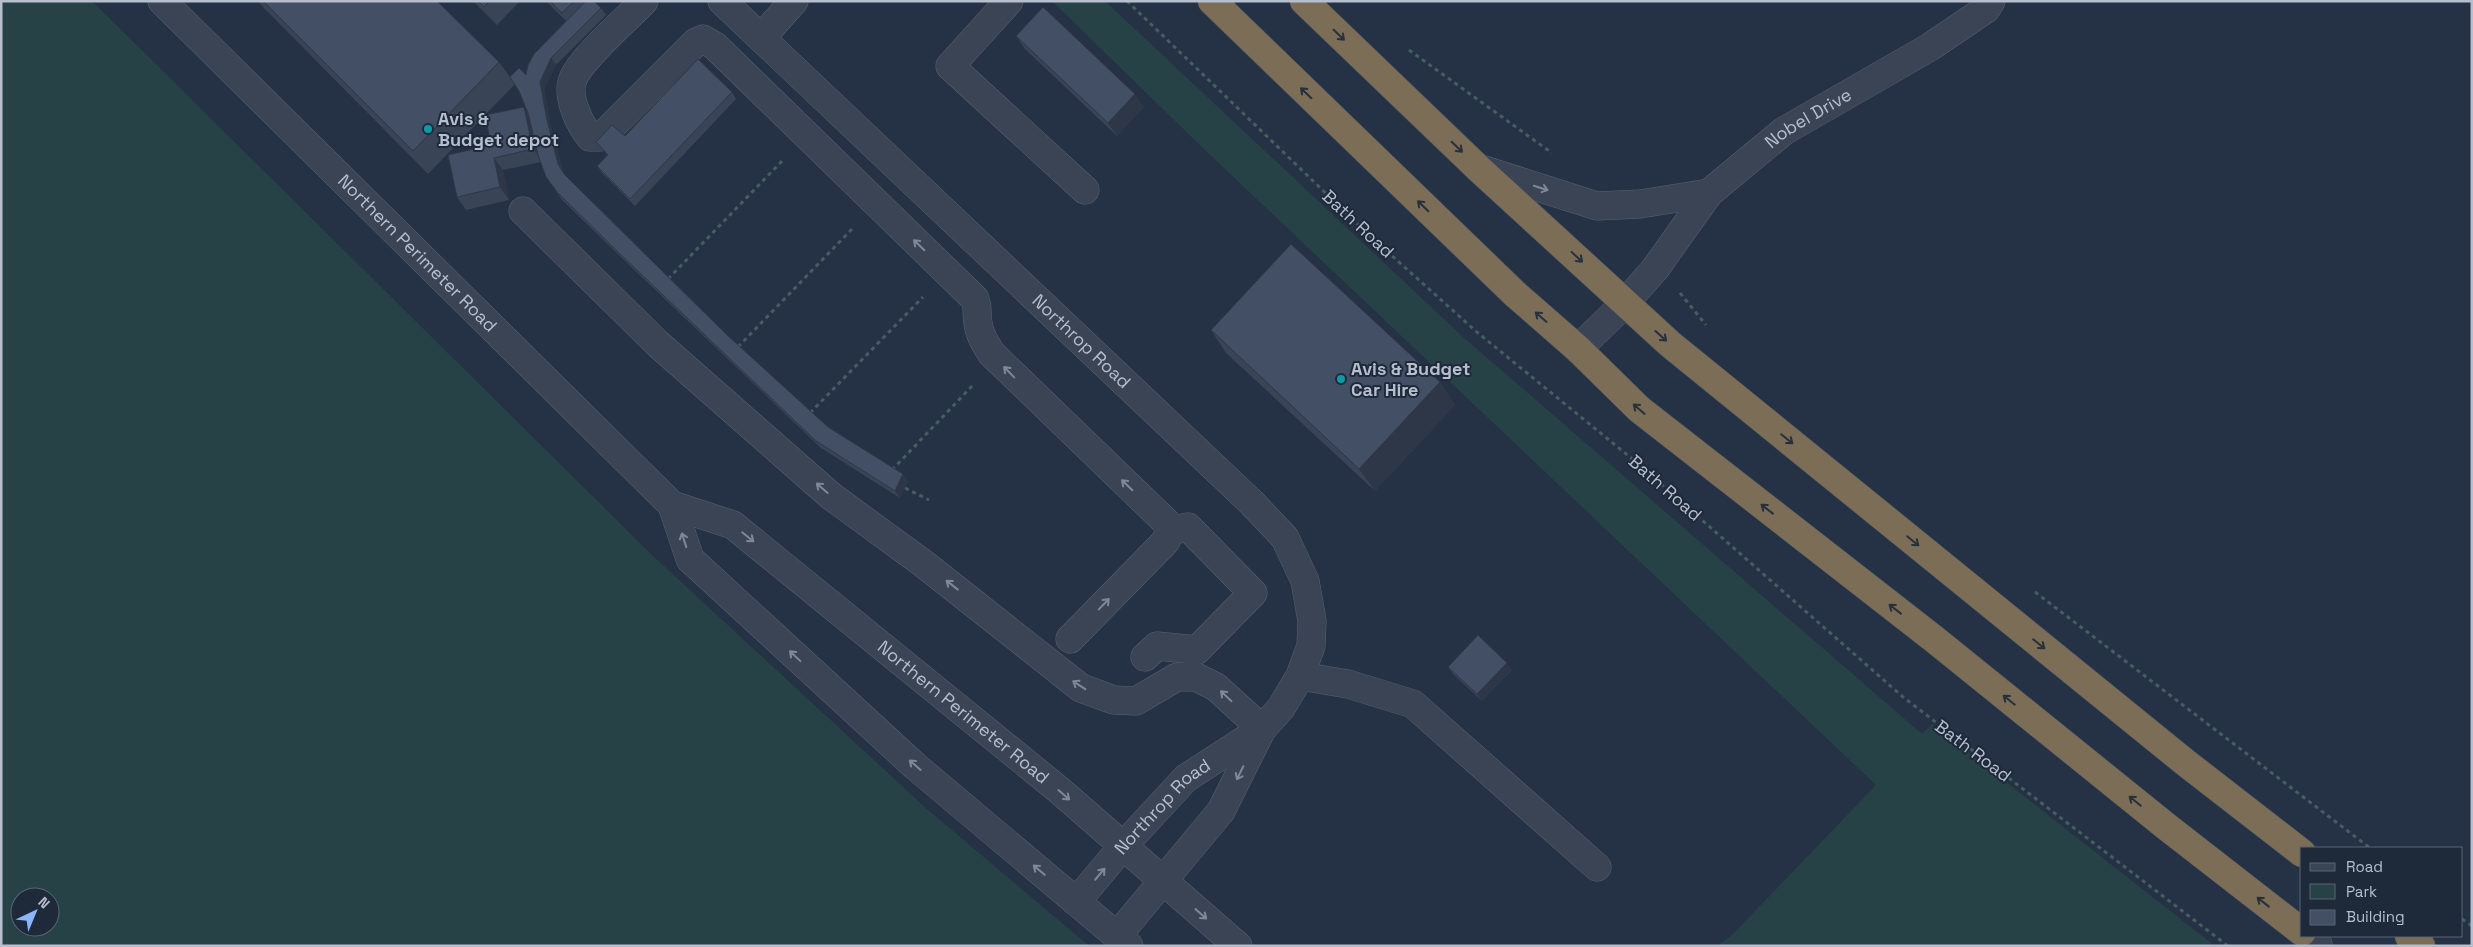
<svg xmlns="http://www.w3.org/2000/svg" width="2473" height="947" font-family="'Space Grotesk',sans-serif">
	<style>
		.green { fill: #274246; fill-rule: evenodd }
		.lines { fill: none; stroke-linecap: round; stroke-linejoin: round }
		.minor-casing { stroke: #586271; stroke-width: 29 }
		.highway-casing { stroke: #444f5e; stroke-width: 29 }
		.path { stroke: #465e62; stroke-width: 3; stroke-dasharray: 4 4; stroke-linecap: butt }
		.minor { stroke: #3a4454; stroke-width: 28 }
		.highway { stroke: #7b6d56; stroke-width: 28 }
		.wall { fill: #394457; fill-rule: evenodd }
		.shaded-wall { fill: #2e3747 }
		.building { fill: #424f65; stroke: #2e3747 }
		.oneway { stroke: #27303d }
		.oneway2 { stroke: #7f8897 }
		.culture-dot { fill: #0f9aa8; stroke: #1e293a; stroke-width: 2 }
		.labels { text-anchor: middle; stroke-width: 4; stroke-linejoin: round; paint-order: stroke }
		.poi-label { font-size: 18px; font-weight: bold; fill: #b7bfce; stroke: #1e293a; text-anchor: start }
		.street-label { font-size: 18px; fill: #b7bfce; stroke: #1e293a }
	</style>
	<rect width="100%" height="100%" fill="#253245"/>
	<path class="green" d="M1,1H92L653,556L928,810L1089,946H1ZM20,897H50V927H20Z
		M1105,1L1463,337L1922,734L1932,724L2215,946H1718L1734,933L1876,785L1207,152L1053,2Z"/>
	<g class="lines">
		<defs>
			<g id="minor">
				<path id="s1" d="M162,1L672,505L733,525L1059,790L1238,946"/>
				<path d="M644,1C627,19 581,58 573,79C566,96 579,123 590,137H600L609,129L696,42L703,39L715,46L975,299C979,311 976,313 978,323C979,335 986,344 991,353L1166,522L1169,531L1166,541L1070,639"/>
				<path id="s2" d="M722,1L1252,503L1285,538L1305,581L1312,621L1311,646L1300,676L1281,708L1262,729L1221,811L1117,936"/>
				<path d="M1009,1L950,66L1085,190"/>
				<path d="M761,38L794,1"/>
				<path d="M1478,168L1597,206L1640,204L1709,193"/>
				<path d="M523,211L658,344L831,496L924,564L1081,688L1114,700L1136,701L1177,677H1196L1216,687L1262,729"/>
				<path id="s3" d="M1578,349L1624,304L1655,269L1709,193L1784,131L1930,47L1986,9L1991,1"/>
				<path d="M672,505L690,559L915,766L1129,946"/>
				<path d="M1145,657L1157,646L1197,650L1253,593L1188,527L1169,531"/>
				<path d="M1300,676L1348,684L1413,704L1597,867"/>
				<path id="s4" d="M1076,902L1123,846L1186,778L1262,729"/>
				<path d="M2316,946L2318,944"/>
			</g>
			<path id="highway" d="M1212,1L1514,293L1578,349L1639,409L1934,639L2167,827L2302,932
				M1304,1L1478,168L1670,344L2186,763L2302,853
				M2409,936L2421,946"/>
		</defs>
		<use href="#minor" class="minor-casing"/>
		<use href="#highway" class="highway-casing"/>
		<path class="path" d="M1127,1L1371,237L1478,333L1636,462L1903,697L2228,946
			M1409,50L1552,153
			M668,279L784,159
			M1680,293L1706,325
			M738,347L852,229
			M810,413L923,297
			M892,470L974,384
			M905,488L929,500
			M2035,592L2370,848
			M2462,919L2472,926"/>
		<use href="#minor" class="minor"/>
		<use href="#highway" class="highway"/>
	</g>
	<path class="wall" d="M258,1H437L499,62L510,77L526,75L566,21L546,1H597L595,3L601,8L606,15L556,65L544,89L551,127L563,171L566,176L726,334L828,427L908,481L900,498L821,448L624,260L562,200L546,177L541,162L503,170L509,200L466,210L457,197L491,145L485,115L428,174L263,7ZM515,84L519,91L528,113L524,107L485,115Z
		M473,1H520L497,25Z
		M1016,36L1144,107L1117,136L1025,49Z
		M732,92L736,99L635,206L602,173L597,166L607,155L596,142L625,136Z
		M1211,330L1440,382L1455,405L1375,491L1226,353Z
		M1448,667L1512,670L1482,701L1453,674Z"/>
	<path class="shaded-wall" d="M551,58L556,65L544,89L551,127L563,171L569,181L558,164L547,120L540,82Z
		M1135,94L1144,107L1117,136L1108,123Z
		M524,107L533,120L542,162L533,149Z
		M494,158L503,170L509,200L500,187Z
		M1440,382L1455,405L1375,491L1359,469Z
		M903,474L908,481L900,498L895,491Z
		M1507,663L1512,670L1482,701L1477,694Z"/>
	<path class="building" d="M263,1H437L499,62L413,151Z
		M478,1H489L484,7Z
		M550,1H574L562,13Z
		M586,1H594L601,8L551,58L540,82L547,120L558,164L564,174L726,334L828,427L903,474L895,491L816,441L619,253L558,193L546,177L538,155L528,113L519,91L510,77L519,68L526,75L528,65L534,54Z
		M1043,7L1135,94L1108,123L1016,36Z
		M698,59L732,92L630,199L597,166L608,155L596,142L612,125L625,136Z
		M524,107L533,149L494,158L500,187L457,197L448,155L491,145L485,115Z
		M1291,244L1440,382L1359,469L1211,330Z
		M1478,635L1507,663L1477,694L1448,667Z"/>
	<defs><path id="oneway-shaft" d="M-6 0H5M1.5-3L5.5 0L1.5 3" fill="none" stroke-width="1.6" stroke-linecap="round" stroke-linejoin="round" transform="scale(1.25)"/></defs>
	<g class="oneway">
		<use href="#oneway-shaft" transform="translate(1339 35) rotate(44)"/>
		<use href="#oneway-shaft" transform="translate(1306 93) rotate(-136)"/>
		<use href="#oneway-shaft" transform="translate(1457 147) rotate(44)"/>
		<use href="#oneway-shaft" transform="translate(1423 206) rotate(-136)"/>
		<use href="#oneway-shaft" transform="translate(1577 257) rotate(43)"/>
		<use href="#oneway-shaft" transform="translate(1541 317) rotate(-139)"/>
		<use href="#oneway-shaft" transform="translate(1661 336) rotate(42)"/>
		<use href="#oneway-shaft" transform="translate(1639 409) rotate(-139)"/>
		<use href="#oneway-shaft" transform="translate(1787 439) rotate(39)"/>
		<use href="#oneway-shaft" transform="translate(1767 509) rotate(-142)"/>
		<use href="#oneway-shaft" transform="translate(1913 541) rotate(39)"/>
		<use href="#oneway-shaft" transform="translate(1895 609) rotate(-142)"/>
		<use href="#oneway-shaft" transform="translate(2039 644) rotate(39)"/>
		<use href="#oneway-shaft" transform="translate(2009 700) rotate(-141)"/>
		<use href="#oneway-shaft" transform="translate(2135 801) rotate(-141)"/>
		<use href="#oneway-shaft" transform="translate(2263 902) rotate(-142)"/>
	</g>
	<g class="oneway2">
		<use href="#oneway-shaft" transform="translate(1541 188) rotate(18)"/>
		<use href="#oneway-shaft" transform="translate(919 245) rotate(-136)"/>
		<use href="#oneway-shaft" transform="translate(1009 372) rotate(-134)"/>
		<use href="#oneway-shaft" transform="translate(1127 485) rotate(-136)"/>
		<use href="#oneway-shaft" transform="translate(822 488) rotate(-139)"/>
		<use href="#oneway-shaft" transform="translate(748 537) rotate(39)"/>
		<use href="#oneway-shaft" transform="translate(684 540) rotate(-108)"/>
		<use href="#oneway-shaft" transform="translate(952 585) rotate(-142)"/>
		<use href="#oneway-shaft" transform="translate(1104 604) rotate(-46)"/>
		<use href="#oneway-shaft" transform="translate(795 656) rotate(-137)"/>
		<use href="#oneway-shaft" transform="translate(1079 685) rotate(-147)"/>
		<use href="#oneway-shaft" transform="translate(1226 696) rotate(-137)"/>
		<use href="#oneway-shaft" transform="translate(915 765) rotate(-139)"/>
		<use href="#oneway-shaft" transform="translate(1240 773) rotate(116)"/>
		<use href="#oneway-shaft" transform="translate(1064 795) rotate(41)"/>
		<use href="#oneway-shaft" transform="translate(1039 870) rotate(-140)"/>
		<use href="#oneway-shaft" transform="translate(1100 874) rotate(-50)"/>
		<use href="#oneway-shaft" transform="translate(1201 914) rotate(41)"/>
	</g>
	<g class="culture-dot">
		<circle cx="428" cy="129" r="5"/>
		<circle cx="1341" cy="379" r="5"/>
	</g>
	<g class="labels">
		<g class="poi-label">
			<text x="438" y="125">Avis &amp;<tspan x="438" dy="21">Budget depot</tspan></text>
			<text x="1351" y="375">Avis &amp; Budget<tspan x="1351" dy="21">Car Hire</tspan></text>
		</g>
		<g class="street-label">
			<text dy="6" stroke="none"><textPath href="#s3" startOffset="329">Nobel Drive</textPath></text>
			<text transform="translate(1358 224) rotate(43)" y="6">Bath Road</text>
			<text dy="6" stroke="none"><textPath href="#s1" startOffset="359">Northern Perimeter Road</textPath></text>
			<text dy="6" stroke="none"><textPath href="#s2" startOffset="495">Northrop Road</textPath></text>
			<text transform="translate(1665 488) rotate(41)" y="6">Bath Road</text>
			<text dy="6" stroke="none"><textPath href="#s1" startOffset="1078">Northern Perimeter Road</textPath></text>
			<text transform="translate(1973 751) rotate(37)" y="6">Bath Road</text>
			<text dy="6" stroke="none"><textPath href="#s4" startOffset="129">Northrop Road</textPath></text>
		</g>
	</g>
	<rect width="2473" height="947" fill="none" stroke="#b7bfce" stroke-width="5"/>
	<rect x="2300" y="847" width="162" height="90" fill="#1e293a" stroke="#5b6575"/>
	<rect x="2310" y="863" width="25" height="8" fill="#3a4454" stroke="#5b6575"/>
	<text x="2346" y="872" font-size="15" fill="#b7bfce">Road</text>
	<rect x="2310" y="884" width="25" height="15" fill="#274246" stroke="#5b6575"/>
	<text x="2346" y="897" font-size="15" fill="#b7bfce">Park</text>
	<rect x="2310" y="910" width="25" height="15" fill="#424f65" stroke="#5b6575"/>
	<text x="2346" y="922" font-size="15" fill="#b7bfce">Building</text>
	<g transform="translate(35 912) rotate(44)"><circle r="24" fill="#1e293a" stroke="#5b6575"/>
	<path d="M0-4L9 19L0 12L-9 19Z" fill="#8bb5ff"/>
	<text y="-8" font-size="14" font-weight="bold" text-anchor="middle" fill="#b7bfce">N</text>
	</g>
</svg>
